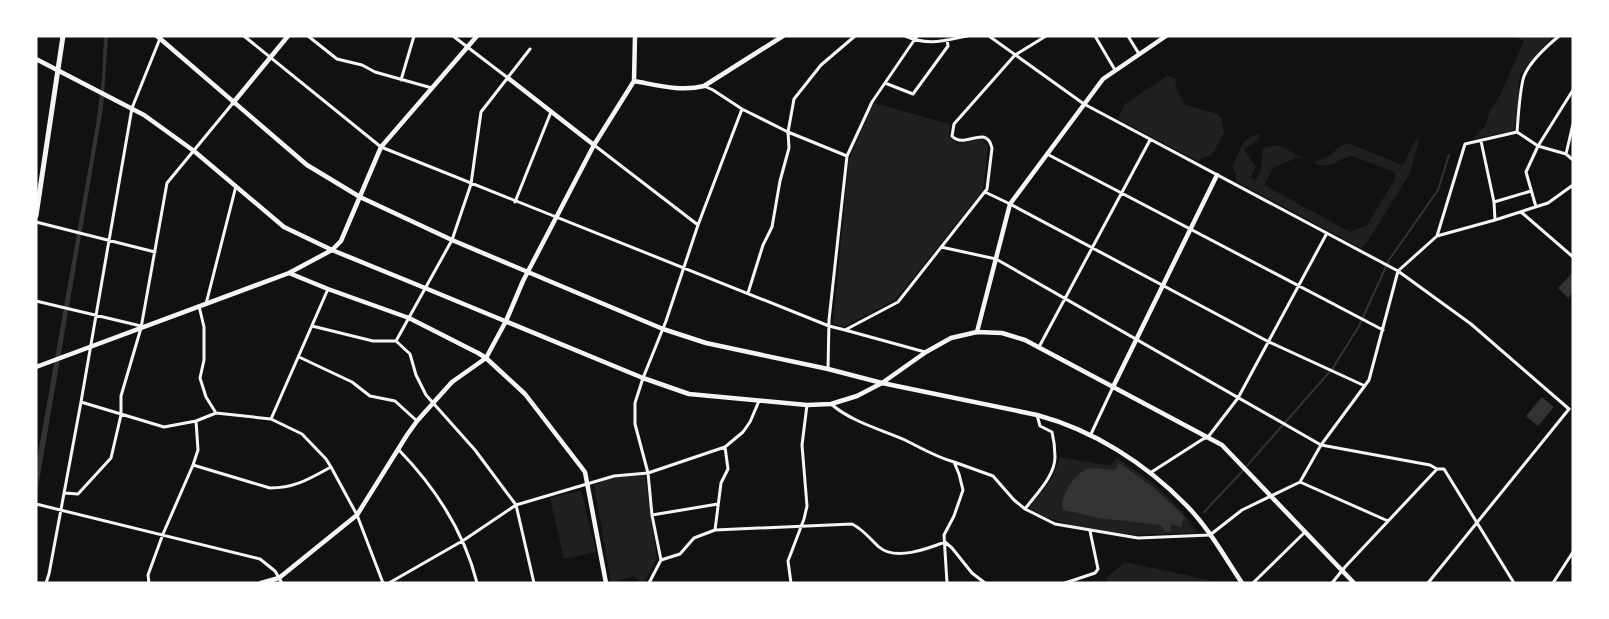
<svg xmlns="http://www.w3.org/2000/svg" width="1609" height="619" font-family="Overpass,sans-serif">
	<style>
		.green { fill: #202020 }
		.water { fill: #333 }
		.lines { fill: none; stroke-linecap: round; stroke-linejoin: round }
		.stream { stroke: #333; stroke-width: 2 }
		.minor { stroke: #f5f5f5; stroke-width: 3 }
		.tertiary { stroke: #f5f5f5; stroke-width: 4.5 }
		.secondary { stroke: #f5f5f5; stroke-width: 4.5 }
		.primary { stroke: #f5f5f5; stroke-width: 5 }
	</style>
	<rect width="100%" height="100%" fill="#111"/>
	<path class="green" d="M1513,36H1553L1533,58L1520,75L1515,128L1512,131L1473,139L1486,125L1489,113L1500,95L1524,41Z
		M1167,76L1177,79L1175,86L1185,105L1215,113L1221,118L1224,133L1211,156L1203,157L1198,161L1118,119L1125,104Z
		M874,103L950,124L949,136L957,144L981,139L988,145L983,190L896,299L843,327L833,323L849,159Z
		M1257,134L1260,136L1257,141L1244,149L1256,167L1250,178L1256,180L1261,169L1263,148L1278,145L1305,159L1296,158L1273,168L1264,185L1350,232L1367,225L1395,179V172L1352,156C1337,158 1333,169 1316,164L1314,161C1331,160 1334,147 1348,143L1402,165L1405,162L1415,140H1418L1419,141L1410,173L1366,244L1361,248L1236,181V172L1232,167L1244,141Z
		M1060,457L1105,465H1111L1117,458L1154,484L1182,512L1198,533L1136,535L1079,527L1045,517L1029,508L1053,477Z
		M645,475L657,558L644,583L633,576L611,582L594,485L611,478Z
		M581,491L596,552L564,559L550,498Z
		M1125,562L1209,580L1211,583H1106L1107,577Z"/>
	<path class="water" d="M104,36H108L103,108L36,499V466L96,125L102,79Z
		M1573,272V292L1568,298L1558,288Z
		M1542,397L1554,407L1538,426L1526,416Z
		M1119,463L1153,487L1184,516L1181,527L1171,524L1170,532H1165L1161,525L1099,518L1064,510C1057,500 1076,472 1087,469C1095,467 1106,470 1115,470Z"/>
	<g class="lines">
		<path class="stream" d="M1204,512L1238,476L1333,368L1359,326L1389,260L1438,190L1449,155"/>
		<path class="minor" d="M244,36L381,147L829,326L845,330L898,302L987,189L992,148C986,123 965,150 952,136L954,124L1015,55L1046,36
			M308,36L337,59L362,65L375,72L432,88
			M453,36L508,78
			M905,36C929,46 942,41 967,36
			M989,36L1084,104L1398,271L1471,324L1569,409L1428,583
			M1095,36L1115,70
			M1128,36L1139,54
			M401,80L414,36
			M885,83L913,94L948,46L947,40
			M704,86L713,90L742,109L788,132L789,148L780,181L772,227L763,245L748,293
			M1517,132L1538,146L1566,154L1573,160
			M1481,141L1494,202L1495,220
			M594,145L698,225
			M1047,154L1383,330
			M1566,154L1573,124
			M847,156L788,132L794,99L821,65L855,36
			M985,192L1010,204L1269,342L1365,386
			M515,202L551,112
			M1494,202L1531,191
			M1536,207L1526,172L1538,146L1573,90
			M1521,212L1573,257
			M36,222L155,252
			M1437,236L1465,144L1517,132C1518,120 1520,83 1525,74C1532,59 1547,46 1559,36
			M941,247L996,259L1321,445L1430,465L1437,469
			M36,301L141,326
			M206,304L236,186
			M199,306L204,327V360L200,378L206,397L216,413
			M312,326L373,341H396L410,354L416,375L426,395L475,450L516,505L534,583
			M845,330L925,352
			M396,341L452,240L471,184L481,112L530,49
			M1039,347L1150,140
			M299,357L352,382L370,396L395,401L417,421
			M828,369L829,320L847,156L872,102L917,36
			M81,402L164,427L196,421L216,413L271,419L302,434L326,459L331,467
			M831,404C852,422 880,429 905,440C921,448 936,457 954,462
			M271,419L328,289
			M1091,434L1113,387
			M398,449C435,487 464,531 477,583
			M193,465L270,488C295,488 309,479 331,467L357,515L383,583
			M1150,473L1203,439L1208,437L1238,398L1327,233
			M1300,482L1388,521
			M65,493L78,494L111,458L121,415V396L141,328L167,183L233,103
			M36,504L260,559L275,571L282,583
			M1025,509C1036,494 1055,476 1055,457C1055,449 1054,440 1052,432L1040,426L1037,415
			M652,515L718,504
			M715,530L852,524C863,529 870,539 879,547C895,561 927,549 945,542L952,548L972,573L985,583
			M661,560L680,554L694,538L715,530L721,483L728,469L725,447
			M46,583L49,574L81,402L132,108L161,36
			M149,583L148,575L163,534L193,465L198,450L196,421
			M389,583L464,540L516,505L614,476L648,473L725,447L743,432L750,422L759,401
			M649,583L661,560L652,515L648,473L635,424V403L643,378L666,321L698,225L742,109
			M791,583L788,561L804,519L807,506L802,445L807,405
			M947,583L944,535L954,516L963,490L959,474L954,462L993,476L1014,500L1025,509L1055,524L1138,538L1210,535L1242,510L1300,482L1321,445L1369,380L1398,271L1437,236L1495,220L1548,203L1573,185
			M1065,583L1095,573L1098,569L1090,531
			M1253,583L1304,533
			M1332,583L1345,567L1437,469H1444L1514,583
			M1553,583L1573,552"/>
		<path class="tertiary" d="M157,36L307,165L360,197L452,240L663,329L706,343L828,369L882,383L1037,415C1093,430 1145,463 1186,505C1208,527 1224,556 1242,583
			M508,78L594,145
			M634,81C657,85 681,92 704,86L783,36
			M233,103L288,36
			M289,273L328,289L409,318L478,353L486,358L525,394L585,472L606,583
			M977,332L1010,204L1103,79L1166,36
			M36,367L289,273L332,250L341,241L381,147L477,36
			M1113,387L1217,175
			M261,583L279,578L357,515L407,435L417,421L452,382L486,358L506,321L523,281L594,145L634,81L635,36"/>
		<path class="secondary" d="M36,59L144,115L194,151L284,227L332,250L425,288L643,378L689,394L807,405L831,404L857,396L882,383L926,352L951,338L977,332L1002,333L1025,340L1222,445L1354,583"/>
		<path class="primary" d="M36,216L63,36"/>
	</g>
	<rect width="1609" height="619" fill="none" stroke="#ffffff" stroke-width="75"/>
</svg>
